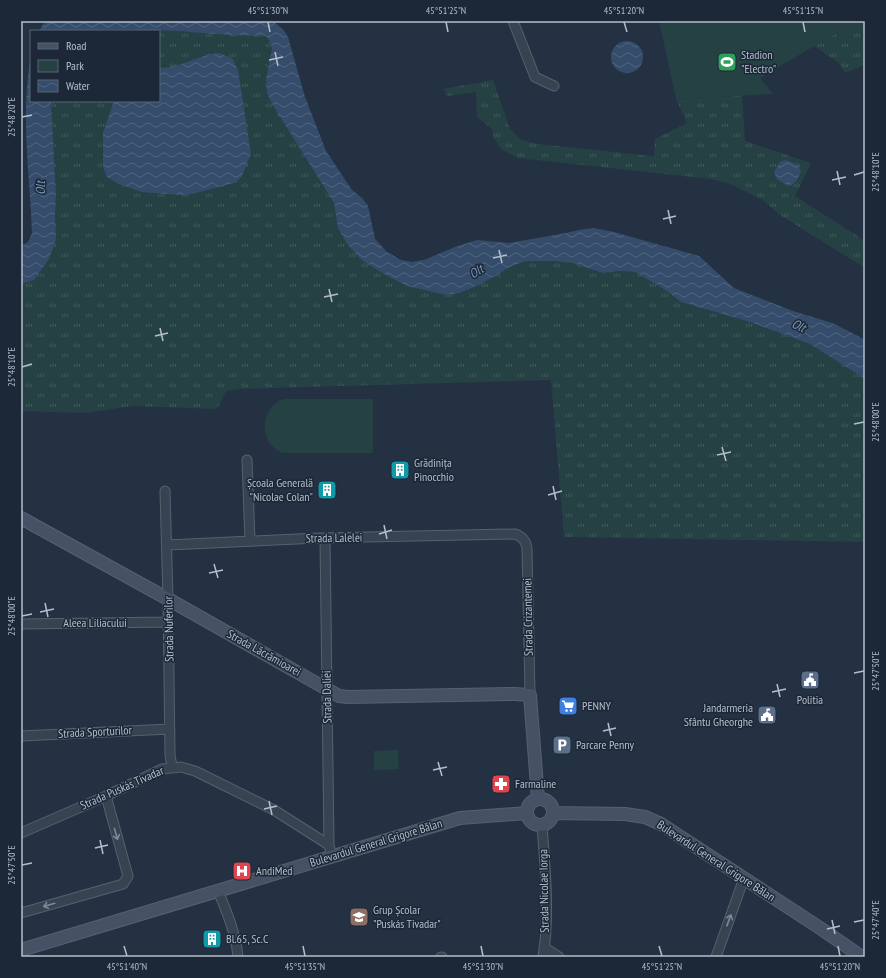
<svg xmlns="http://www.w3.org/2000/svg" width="886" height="978" font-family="'PT Sans Narrow',sans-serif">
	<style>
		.grass { fill: url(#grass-tufts) }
		.park { fill: #254143 }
		.water { fill: url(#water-waves) }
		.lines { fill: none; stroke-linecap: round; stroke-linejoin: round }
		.minor-casing { stroke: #55616f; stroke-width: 11 }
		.secondary-casing { stroke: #55616f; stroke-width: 14 }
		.minor { stroke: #384352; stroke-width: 9 }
		.secondary { stroke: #455265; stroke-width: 12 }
		.oneway { stroke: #7c8795 }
		.ticks { fill: none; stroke: #b4becc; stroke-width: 1.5 }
		.labels { text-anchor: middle; stroke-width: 3; stroke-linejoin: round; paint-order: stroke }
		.poi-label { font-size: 12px; fill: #b4becc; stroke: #1c2837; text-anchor: start }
		.street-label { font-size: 12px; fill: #b4becc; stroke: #1c2837 }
		.water-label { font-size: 13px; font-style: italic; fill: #7995b6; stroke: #1c2837 }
		.neatline { fill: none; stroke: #b4becc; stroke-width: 1.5 }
		.ticks-label { font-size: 10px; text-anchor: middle; fill: #b4becc }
	</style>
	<defs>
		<pattern id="grass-tufts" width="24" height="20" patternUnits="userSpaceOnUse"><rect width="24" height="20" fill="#254143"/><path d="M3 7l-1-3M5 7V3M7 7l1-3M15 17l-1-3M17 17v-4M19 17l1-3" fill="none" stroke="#425b5d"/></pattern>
		<pattern id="water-waves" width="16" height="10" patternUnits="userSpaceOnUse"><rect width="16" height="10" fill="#354d6b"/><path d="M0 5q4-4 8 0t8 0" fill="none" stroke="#50657f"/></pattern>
	</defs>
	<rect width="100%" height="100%" fill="#233143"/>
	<path class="grass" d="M857,21H865V65L845,73L839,63L814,46Z
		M104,29L178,31L266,36L269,40L272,48L268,66L272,104L334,203L336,214L363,261L407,286L446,295L460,293L481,284L512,266L526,261H554L572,263L603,273L621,271L635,272L664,289L681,302L750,322L810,344L865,379V542L564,537L551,380L240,389L226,391L217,409L132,406L86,413L21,411V284L26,283L55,217L56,195L51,101H159V31H94Z
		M493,80L510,129L521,140L537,144L654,156L655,139L687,123L676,99L742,95L745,141L811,163L795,196L865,241V268L780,215L764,201L733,185L711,179L518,158L502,150L493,137L492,129L477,117L476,92L447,96L443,89Z"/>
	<path class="park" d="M659,21H857L760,78L773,94L676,99Z
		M283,399H373V453H282C264,445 260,424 270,409C274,404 277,401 283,399Z
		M398,750L399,769L374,770V751Z"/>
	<path class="water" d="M45,21H272L283,29L288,37L305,97L326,151L352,190L362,198L368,206L375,239L387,252L401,260L412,262L424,260L455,247L477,240L509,243L566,233L579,230L593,228L614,232L699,256L734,288L793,311L835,324L865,340V379L810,344L750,322L681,302L664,289L635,272L621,271L603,273L572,263L554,261H526L512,266L481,284L460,293L446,295L407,286L384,274L363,261L348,245L338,228L334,203L272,104L267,93L266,79L272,48L269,40L266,36L229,35L178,31L115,29H104L94,31H39Z
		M611 57a16 16 0 1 1 32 0a16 16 0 1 1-32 0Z
		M219,53L232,58L238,70L251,154L242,176L237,182L234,183L191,194L181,195L142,192L119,184L107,177L103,167V133L114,101H159V68C181,68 198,55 219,53Z
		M31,56V101H51L56,195L55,217L56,240L49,259L34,280L21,284V246L28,242L32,233C30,174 20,115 31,56Z
		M786,160L798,165L801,171C798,179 796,184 788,186L777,179L774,172L780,162Z"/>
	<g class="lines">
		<defs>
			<path id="minor" d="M513,21L535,77L554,86
				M247,460L250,541
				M165,491L168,599L170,755L172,767
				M325,538L329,845L330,849
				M167,545L318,538L515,534C523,537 526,541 527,549L530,695
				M21,624L169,622
				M21,736L170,729
				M542,825C545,866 550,916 543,957
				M21,833L106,796L162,769L181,767L195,771L274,810L329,845
				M218,891C227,912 236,934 238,957
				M21,913L123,884L128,876L106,796
				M544,947L559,957
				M441,957H442
				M716,957L744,878"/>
			<path id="secondary" d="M21,518L168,599L339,696L348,697L514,694L530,695L538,799
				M527 812a13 13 0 1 1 26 0a13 13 0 1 1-26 0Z
				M553,813L625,814L645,817L661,824L820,928L862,957
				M21,950L460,818L527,813"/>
		</defs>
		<use href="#minor" class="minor-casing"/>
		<use href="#secondary" class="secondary-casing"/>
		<use href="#minor" class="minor"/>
		<use href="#secondary" class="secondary"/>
	</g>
	<defs><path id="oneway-shaft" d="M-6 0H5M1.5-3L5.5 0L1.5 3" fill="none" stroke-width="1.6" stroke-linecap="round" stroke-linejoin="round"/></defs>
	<g class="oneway">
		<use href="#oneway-shaft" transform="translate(116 834) rotate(74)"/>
		<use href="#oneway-shaft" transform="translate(49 905) rotate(164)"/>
		<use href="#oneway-shaft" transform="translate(729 920) rotate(-70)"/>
	</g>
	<path class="ticks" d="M268,22L270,32M446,22L448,32M624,22L627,32M803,22L805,32M275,52L278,66M269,60L283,57M22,117L32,115M837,171L840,185M854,175L864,172M832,180L846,177M668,210L671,224M663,219L676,216M499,250L502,263M493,258L507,255M329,289L332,302M324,297L338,294M160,328L163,341M155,336L168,333M22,367L32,364M854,424L864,422M722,447L726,461M717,455L731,452M553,486L556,500M548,495L562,491M384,525L387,539M379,534L392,530M214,564L218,578M209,573L223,570M45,603L48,617M40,612L54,609M22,616L32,614M854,673L864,671M777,684L780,697M772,692L786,689M608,723L611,736M603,731L616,728M438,762L442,776M433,770L447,767M269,801L272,815M264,809L277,806M100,840L103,854M95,848L108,845M22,865L32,863M832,920L835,934M854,922L864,920M827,929L840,926M124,946L127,956M303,946L305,956M481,946L483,956M659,946L662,956M838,946L840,956"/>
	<defs>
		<symbol id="stadium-square" viewBox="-11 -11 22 22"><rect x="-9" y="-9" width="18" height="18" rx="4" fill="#2e9e5b" stroke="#1c2837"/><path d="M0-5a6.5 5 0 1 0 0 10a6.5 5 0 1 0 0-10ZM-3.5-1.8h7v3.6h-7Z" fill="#fff"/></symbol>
		<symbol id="building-square" viewBox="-11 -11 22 22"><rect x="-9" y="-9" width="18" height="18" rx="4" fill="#0f9aa8" stroke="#1c2837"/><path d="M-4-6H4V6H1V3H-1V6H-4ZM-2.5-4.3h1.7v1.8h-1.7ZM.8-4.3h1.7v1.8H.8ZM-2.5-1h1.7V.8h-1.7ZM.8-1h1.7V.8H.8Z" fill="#fff"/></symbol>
		<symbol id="civic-square" viewBox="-11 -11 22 22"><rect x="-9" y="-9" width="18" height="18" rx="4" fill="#5c6f8a" stroke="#1c2837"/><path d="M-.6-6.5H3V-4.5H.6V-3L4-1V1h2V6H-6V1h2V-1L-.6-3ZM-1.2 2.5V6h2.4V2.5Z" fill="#fff"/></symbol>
		<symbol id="supermarket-square" viewBox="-11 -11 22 22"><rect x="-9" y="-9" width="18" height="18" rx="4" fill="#3f7fe0" stroke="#1c2837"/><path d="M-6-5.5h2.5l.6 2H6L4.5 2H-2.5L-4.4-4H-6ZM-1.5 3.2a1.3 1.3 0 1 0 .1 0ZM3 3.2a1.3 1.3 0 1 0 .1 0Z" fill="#fff"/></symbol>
		<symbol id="parking-square" viewBox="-11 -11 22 22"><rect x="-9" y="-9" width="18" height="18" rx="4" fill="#5c6f8a" stroke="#1c2837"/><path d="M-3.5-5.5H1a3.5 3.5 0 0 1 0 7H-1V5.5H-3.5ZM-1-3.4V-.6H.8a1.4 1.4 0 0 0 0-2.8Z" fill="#fff"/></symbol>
		<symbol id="pharmacy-square" viewBox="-11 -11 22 22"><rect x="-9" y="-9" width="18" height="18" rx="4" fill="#e0444e" stroke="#1c2837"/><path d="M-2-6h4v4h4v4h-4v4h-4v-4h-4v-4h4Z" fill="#fff"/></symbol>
		<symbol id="hospital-square" viewBox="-11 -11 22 22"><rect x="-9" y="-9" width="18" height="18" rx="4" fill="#e0444e" stroke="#1c2837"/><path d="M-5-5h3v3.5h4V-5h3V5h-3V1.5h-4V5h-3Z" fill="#fff"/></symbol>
		<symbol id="school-square" viewBox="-11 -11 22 22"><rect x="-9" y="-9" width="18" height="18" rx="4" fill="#8d6e63" stroke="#1c2837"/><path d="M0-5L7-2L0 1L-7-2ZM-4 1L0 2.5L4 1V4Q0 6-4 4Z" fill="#fff"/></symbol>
	</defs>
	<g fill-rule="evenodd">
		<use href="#stadium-square" x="716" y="51" width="22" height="22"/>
		<use href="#building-square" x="389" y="459" width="22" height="22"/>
		<use href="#building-square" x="316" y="479" width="22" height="22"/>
		<use href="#civic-square" x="799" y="669" width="22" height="22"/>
		<use href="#supermarket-square" x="557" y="695" width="22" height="22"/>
		<use href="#civic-square" x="756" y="704" width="22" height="22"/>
		<use href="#parking-square" x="551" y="734" width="22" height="22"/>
		<use href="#pharmacy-square" x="490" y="773" width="22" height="22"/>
		<use href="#hospital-square" x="231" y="860" width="22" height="22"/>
		<use href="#school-square" x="348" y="906" width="22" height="22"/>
		<use href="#building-square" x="201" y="928" width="22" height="22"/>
	</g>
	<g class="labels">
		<g class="poi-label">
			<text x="741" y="59">Stadion<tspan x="741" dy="14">"Electro"</tspan></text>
			<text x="414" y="467">Grădinița<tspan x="414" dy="14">Pinocchio</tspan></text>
			<text x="313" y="487" text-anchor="end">Școala Generală<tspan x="313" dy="14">"Nicolae Colan"</tspan></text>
			<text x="810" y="704" text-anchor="middle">Politia</text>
			<text x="582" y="710">PENNY</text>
			<text x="753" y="712" text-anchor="end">Jandarmeria<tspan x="753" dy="14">Sfântu Gheorghe</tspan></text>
			<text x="576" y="749">Parcare Penny</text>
			<text x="515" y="788">Farmaline</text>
			<text x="256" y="875">AndiMed</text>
			<text x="373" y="914">Grup Școlar<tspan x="373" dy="14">"Puskás Tivadar"</tspan></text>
			<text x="226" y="943">Bl.65, Sc.C</text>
		</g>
		<g class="street-label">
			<text transform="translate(334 538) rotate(-1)" y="4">Strada Lalelei</text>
			<text transform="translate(528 617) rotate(-91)" y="4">Strada Crizantemei</text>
			<text x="95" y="627">Aleea Liliacului</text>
			<text transform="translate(169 629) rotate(-91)" y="4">Strada Nuferilor</text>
			<text transform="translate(264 653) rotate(29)" y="4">Strada Lăcrămioarei</text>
			<text transform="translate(327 697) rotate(-91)" y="4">Strada Daliei</text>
			<text transform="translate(95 732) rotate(-3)" y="4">Strada Sporturilor</text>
			<text transform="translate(122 788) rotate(-24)" y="4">Strada Puskás Tivadar</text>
			<text transform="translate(376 843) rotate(-17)" y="4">Bulevardul General Grigore Bălan</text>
			<text transform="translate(716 861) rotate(33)" y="4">Bulevardul General Grigore Bălan</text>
			<text transform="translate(544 891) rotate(-91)" y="4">Strada Nicolae Iorga</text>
		</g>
		<g class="water-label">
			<text transform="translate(40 188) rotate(-91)" y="5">Olt</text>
			<text transform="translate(476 271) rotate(-32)" y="5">Olt</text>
			<text transform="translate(799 325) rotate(25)" y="5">Olt</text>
		</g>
	</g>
	<rect width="886" height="978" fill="none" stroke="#1c2837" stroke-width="44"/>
	<rect x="30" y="30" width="130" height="72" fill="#1c2837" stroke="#596473"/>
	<rect x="38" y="43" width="20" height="6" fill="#455265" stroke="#596473"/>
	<text x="66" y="50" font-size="12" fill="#b4becc">Road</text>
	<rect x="38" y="60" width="20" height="12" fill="#254143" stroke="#596473"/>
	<text x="66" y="70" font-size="12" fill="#b4becc">Park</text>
	<rect x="38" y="80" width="20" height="12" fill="url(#water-waves)" stroke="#596473"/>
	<text x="66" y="90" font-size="12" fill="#b4becc">Water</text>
	<rect x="22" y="22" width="842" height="934" class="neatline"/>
	<g class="ticks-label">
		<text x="268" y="14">45°51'30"N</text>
		<text x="446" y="14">45°51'25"N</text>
		<text x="624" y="14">45°51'20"N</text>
		<text x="803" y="14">45°51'15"N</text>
		<text transform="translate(11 117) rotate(-90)" y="4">25°48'20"E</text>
		<text transform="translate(875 172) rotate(-90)" y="4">25°48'10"E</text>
		<text transform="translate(11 367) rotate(-90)" y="4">25°48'10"E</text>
		<text transform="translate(875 422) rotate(-90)" y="4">25°48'00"E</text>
		<text transform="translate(11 616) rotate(-90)" y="4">25°48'00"E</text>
		<text transform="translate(875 671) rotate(-90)" y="4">25°47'50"E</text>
		<text transform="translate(11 865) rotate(-90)" y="4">25°47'50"E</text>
		<text transform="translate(875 920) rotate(-90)" y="4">25°47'40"E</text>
		<text x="127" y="970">45°51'40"N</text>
		<text x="305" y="970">45°51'35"N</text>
		<text x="483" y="970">45°51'30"N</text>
		<text x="662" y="970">45°51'25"N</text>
		<text x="840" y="970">45°51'20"N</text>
	</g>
</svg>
